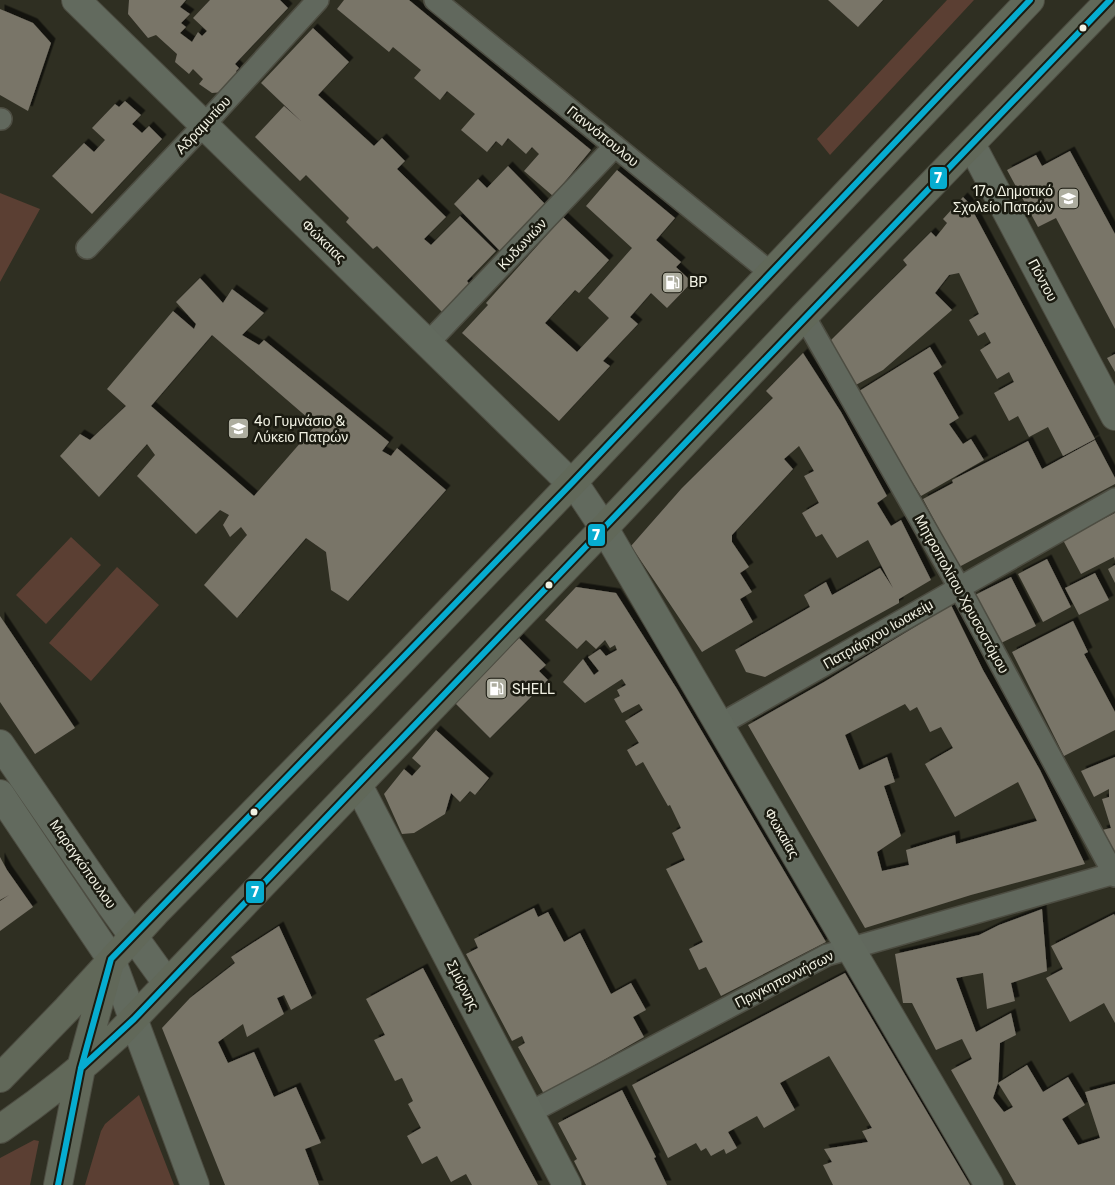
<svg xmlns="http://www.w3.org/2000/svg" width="1115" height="1185" font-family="Rubik,sans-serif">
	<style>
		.green { fill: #5b3f33 }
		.building { fill: #797468; fill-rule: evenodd; filter: url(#shadow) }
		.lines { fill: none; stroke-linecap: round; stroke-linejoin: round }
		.street-casing { stroke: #4d4d42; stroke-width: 24 }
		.secondary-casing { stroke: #4d4d42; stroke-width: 30 }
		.primary-casing { stroke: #4d4d42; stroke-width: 30 }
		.street { stroke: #61685d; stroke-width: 21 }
		.secondary { stroke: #626a5e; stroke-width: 28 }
		.primary { stroke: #616859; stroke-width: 28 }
		.bus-1-casing { stroke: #1b1b11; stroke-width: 10 }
		.bus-1 { stroke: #06acd0; stroke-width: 6 }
		.bus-dot { fill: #f1f1e3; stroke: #1b1b11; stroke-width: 2 }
		.labels { text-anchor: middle; stroke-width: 5; stroke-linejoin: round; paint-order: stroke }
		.street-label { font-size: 14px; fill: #f1f1e3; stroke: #1b1b11 }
		.poi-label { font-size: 14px; fill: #f1f1e3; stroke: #1b1b11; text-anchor: start }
		.line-badge { stroke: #1b1b11; stroke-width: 2 }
		.badge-label { font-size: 14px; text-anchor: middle; font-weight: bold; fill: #fff }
	</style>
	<defs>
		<filter id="shadow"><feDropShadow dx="4.5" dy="-4.5" stdDeviation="0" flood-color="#0009"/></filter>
	</defs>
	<rect width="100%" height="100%" fill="#2f2f22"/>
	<path class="green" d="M947,0H974L830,155L817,139Z
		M0,193L40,209L0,282Z
		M71,537L101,565L46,624L16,595Z
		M117,567L159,605L91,681L49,643Z
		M139,1095L174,1185H85L101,1131L105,1124Z
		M34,1140L39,1141L30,1185H0V1158Z"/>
	<path class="building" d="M129,0H186L180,7L190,14L181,23L186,27L180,33L192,42L198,32L202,36L207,31L193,18L210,0H280L288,8L235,64L239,68L236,71L238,75L224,92L212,93L199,84L203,79L193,69L189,74L175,62L177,54L156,35L148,38L128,14Z
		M344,0H409L591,150L553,196L524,171L539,154L532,147L526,154L508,138L502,146L496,141L487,152L461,130L475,114L447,91L440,100L414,78L421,70L393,47L389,52L337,9Z
		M828,0H883L858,27Z
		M0,9L33,23L51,43L28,111L0,95Z
		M313,28L349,62L318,95L374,146L382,138L405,161L397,169L446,217L424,239L431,245L460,216L496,251L467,281L471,286L444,314L377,246L373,249L346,222L349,218L306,175L300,181L255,137L284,106L302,122L261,83Z
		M125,101L141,115L132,124L142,133L149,126L162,139L92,214L52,176L84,143L94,152L105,140L92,128L115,104L119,107Z
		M1070,151L1115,234V329L1056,218L1038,227L1007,170L1036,155L1042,166Z
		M508,166L546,205L500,251L454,204L478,179L487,188Z
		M617,170L675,218L656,240L681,262L676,267L692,282L667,308L651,293L630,317L638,324L603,361L610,366L559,421L462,333L488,305L486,303L563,217L609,260L579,293L575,290L545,323L577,352L609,318L588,298L632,248L586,206Z
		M963,197L968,202L1095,439L1063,456L1048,427L1029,437L1018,416L1009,421L994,393L1014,382L1009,372L997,379L980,350L991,343L985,332L978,336L969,320L979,314L959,273L949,275L935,293L952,310L883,370L854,386L828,343L907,265L903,260L931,232L936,237L947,223L943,219Z
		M200,278L223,303L232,289L264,313L242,335L259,345L264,340L389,442L382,451L391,456L397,448L446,490L348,601L331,590L326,552L306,538L237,618L204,585L247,535L241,527L230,537L223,525L229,515L220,510L196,534L137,476L155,455L147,444L99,497L60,456L80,434L90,440L126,406L107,389L173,311L194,329L196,324L176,302ZM212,335L316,425L254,496L151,406Z
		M930,347L942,367L933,373L959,418L949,424L963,444L971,439L984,460L921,496L856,393Z
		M803,353L841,412L887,496L877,503L891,526L901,520L931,580L899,599V603L765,677L746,672L735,650L810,607L804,595L826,582L832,595L880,568L893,588L868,540L837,558L822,534L816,537L802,513L819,503L804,476L814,471L799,446L784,459L793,469L732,535V542L749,567L740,573L752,592L740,599L753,622L702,652L631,546L682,488L773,398L766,391Z
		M1115,354V372L1107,358Z
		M1095,440L1115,478V484L959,567L923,499L953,483L952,480L1028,441L1042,469Z
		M1115,513V561L1114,557L1081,574L1063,540Z
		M1047,559L1071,607L1043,622L1018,574Z
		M1115,565V583L1108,569Z
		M1095,573L1109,600L1079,615L1065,588Z
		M1011,577L1036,626L999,644L975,595Z
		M576,587L616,593L677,689L826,942L721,996L706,967L699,970L689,949L703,942L666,869L685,860L672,833L681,828L670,805L668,806L643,762L636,766L627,750L639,743L625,721L643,710L639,704L622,713L614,699L620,696L617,690L626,685L622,679L585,703L563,682L583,659L594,675L599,671L588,657L600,649L606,656L617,650L615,645L610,648L605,640L596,649L586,640L577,649L545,620Z
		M951,605L983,670L1040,770L1085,864L971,895L865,928L748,725L824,682ZM905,704L910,711L917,707L930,732L941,727L953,748L925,764L955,817L1018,782L1037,821L956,844L955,835L906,850L909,865L882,871L877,852L901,836L884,786L895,782L887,757L859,770L845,735Z
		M0,616L75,728L35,754L0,702Z
		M1073,621L1088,652L1084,654L1115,712V730L1064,756L1012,652Z
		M519,638L546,665L539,671L548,680L490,738L455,703Z
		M436,730L489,778L475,795L470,791L460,802L451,793L445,814L414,833L402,834L384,794L404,769L412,776L421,766L412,758Z
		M1115,757V857L1102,830L1111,828L1102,799L1109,797V789L1094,797L1081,771Z
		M0,857L7,870L33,907L0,931V901L9,895L0,900Z
		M534,908L538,917L548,912L564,942L580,933L611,994L631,983L646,1010L633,1017L644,1037L544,1094L518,1047L525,1043L522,1036L512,1041L466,954L478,948L474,939Z
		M1042,909L1047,971L1011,983L1015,1001L987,1009L983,973L956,978L976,1032L1011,1013L1016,1035L1000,1043L998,1083L993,1098L1004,1112L1013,1107L998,1083L1027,1065L1043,1092L1068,1077L1085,1105L1062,1119L1078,1145L1100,1138L1085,1092L1115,1084V1185H1016L951,1070L972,1059L962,1039L936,1050L912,1003H903L895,954L979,935L999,925Z
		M1114,914L1115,916V1023L1104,1003L1070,1022L1046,978L1063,969L1051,946Z
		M279,926L312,998L291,1010L284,995L277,998L284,1014L247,1037L243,1024L218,1042L228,1063L254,1052L274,1097L296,1087L321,1143L305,1149L319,1185H225L162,1028L190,998L235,963L231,957Z
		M423,968L517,1146L538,1185H472L466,1174L451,1182L437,1156L422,1164L407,1136L421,1128L408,1104L413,1101L402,1078L395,1081L374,1040L385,1035L366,999Z
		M845,973L970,1185H833L823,1165L832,1162L824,1149L868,1142L862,1131L872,1128L829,1056L780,1083L795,1110L764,1128L757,1116L728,1132L737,1148L726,1154L724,1149L711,1156L706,1148L701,1151L696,1143L668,1158L632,1085Z
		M622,1090L656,1157L654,1158L667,1185H586L574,1161L577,1159L558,1123Z"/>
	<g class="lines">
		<defs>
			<path id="street" d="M435,0L771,273
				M0,119H1
				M87,248L204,125L318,0
				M804,316L959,587L1115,876
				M428,343L615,146
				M719,725L1115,499
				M529,1113L827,955L1115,873"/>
			<path id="secondary" d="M76,0L580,492L604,528L989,1185
				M971,144L1115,416
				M0,744L110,904L167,983
				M358,785L567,1185
				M0,794L111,959L195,1185"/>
			<path id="primary" d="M0,1078L67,1009L155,913L363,701L572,483L1030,0
				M0,1129C41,1101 80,1070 117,1036L604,528L804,316L1110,0
				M58,1185L81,1068L109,966"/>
		</defs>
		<use href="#street" class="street-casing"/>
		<use href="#secondary" class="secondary-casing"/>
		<use href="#primary" class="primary-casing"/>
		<use href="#street" class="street"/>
		<use href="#secondary" class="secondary"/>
		<use href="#primary" class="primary"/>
		<defs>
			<path id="bus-1" d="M81,1068L134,1019C459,679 783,338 1110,0
				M58,1185L81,1068L111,959L572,483L1030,0"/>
		</defs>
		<use href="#bus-1" class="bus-1-casing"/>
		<use href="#bus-1" class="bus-1"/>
	</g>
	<defs>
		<symbol id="school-square" viewBox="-11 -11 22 22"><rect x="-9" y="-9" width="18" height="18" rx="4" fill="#adad9f" stroke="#1b1b11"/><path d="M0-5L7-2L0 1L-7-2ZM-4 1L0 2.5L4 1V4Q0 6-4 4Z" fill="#fff"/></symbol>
		<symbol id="fuel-square" viewBox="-11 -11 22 22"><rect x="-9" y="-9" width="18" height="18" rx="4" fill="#adad9f" stroke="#1b1b11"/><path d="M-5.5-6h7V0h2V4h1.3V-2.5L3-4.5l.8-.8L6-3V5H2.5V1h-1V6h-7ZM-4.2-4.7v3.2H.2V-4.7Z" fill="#fff"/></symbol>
	</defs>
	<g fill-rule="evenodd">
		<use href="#school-square" x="1056" y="186" width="25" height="25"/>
		<use href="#fuel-square" x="660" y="270" width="25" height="25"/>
		<use href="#school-square" x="226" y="416" width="25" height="25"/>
		<use href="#fuel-square" x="484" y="676" width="25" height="25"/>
	</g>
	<g class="bus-dot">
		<circle cx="1083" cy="28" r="4.5"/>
		<circle cx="549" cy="585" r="4.5"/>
		<circle cx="254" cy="812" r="4.5"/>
	</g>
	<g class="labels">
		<g class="street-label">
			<text transform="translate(203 125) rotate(-47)" y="5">Αδραμυτίου</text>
			<text transform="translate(603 136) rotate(39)" y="5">Γιαννόπουλου</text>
			<text transform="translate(324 241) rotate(44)" y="5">Φώκαιας</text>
			<text transform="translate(522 244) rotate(-47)" y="5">Κυδωνιών</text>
			<text transform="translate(1043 280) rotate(62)" y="5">Πόντου</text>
			<text transform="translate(962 594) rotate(61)" y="5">Μητροπολίτου Χρυσοστόμου</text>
			<text transform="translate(878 634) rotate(-30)" y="5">Πατριάρχου Ιωακείμ</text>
			<text transform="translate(782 833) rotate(60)" y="5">Φωκαίας</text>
			<text transform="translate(83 864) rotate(55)" y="5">Μαραγκόπουλου</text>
			<text transform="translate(784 979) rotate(-27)" y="5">Πριγκηποννήσων</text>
			<text transform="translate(463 985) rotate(63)" y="5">Σμύρνης</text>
		</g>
		<g class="poi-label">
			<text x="1053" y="196" text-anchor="end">17ο Δημοτικό<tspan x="1053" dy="16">Σχολείο Πατρών</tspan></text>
			<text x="689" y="287">BP</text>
			<text x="254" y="426">4ο Γυμνάσιο &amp;<tspan x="254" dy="16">Λύκειο Πατρών</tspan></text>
			<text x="512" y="694">SHELL</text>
		</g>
	</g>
	<g class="line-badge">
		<rect x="929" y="166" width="19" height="24" rx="5" fill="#06acd0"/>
		<rect x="587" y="523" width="19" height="24" rx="5" fill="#06acd0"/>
		<rect x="245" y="880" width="20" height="24" rx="5" fill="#06acd0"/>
	</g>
	<g class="badge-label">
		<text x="938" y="183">7</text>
		<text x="596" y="540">7</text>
		<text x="255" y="897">7</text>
	</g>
</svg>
